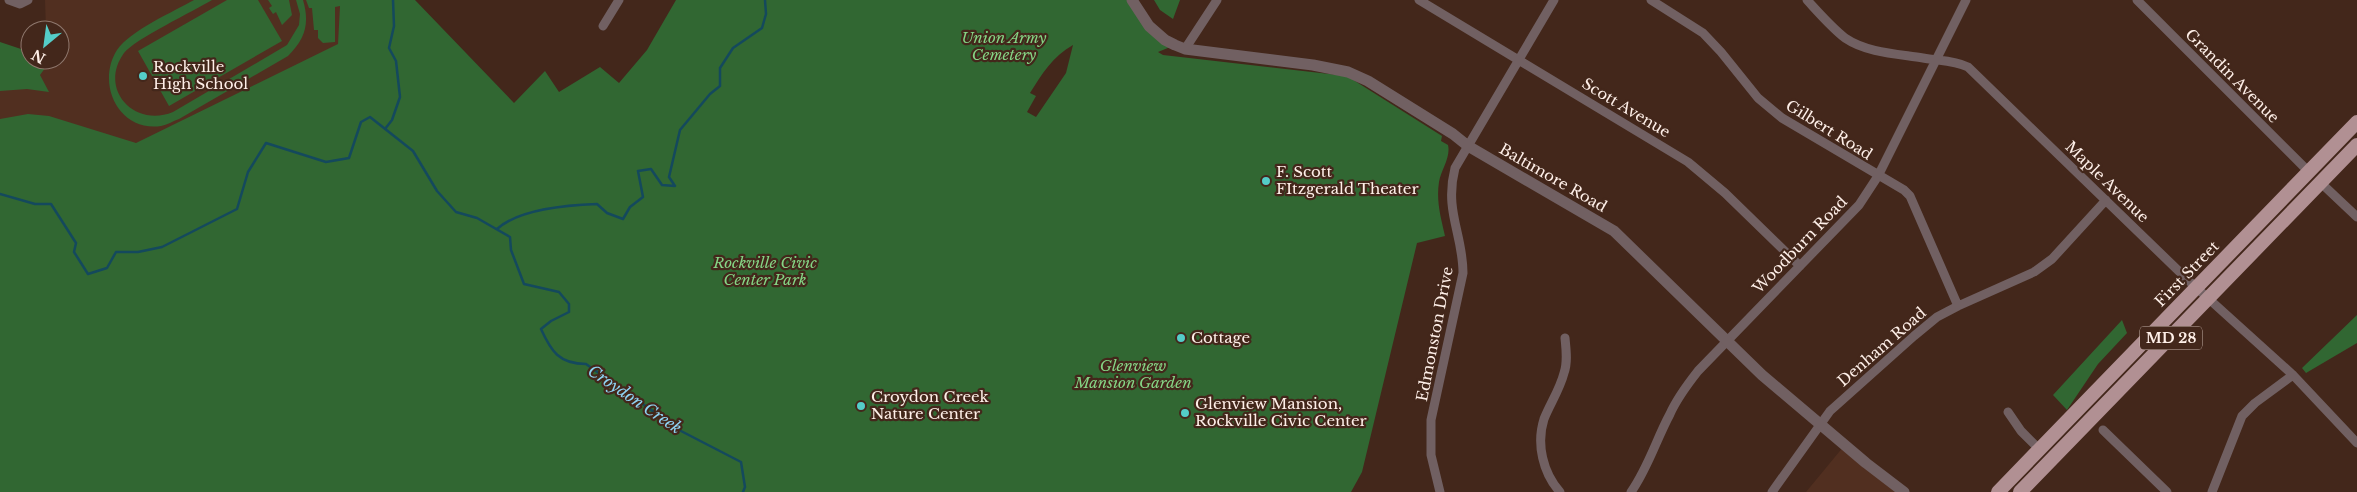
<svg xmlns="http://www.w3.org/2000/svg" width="2357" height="492" font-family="'Libre Baskerville',serif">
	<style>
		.built { fill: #512f20 }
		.green { fill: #316732; fill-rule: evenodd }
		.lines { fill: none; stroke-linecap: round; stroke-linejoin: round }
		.stream { stroke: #14495d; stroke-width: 2.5 }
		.minor { stroke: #716062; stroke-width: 9 }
		.tertiary { stroke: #716062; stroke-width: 11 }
		.primary { stroke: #b19093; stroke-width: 14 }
		.poi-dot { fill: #54cdc8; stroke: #43271b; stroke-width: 2 }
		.labels { text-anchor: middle; stroke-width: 4.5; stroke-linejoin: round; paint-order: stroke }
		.shield { fill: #43271b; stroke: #c6b3aa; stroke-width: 1 }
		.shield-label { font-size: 14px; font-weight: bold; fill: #feefe8 }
		.park-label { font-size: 15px; font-style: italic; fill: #85d585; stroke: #43271b }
		.poi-label { font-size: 15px; fill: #feefe8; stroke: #43271b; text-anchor: start }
		.street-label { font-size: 15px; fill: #feefe8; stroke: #43271b }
		.water-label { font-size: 16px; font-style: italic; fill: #8ed3f3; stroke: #43271b }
	</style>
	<rect width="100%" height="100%" fill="#43271b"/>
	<path class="built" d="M45,0H344L343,54L133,149L0,126V78L30,47V60H60V30H46Z
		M1844,446L1904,492H1806Z"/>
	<path class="green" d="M194,0H212C194,11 135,39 124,53C98,89 134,128 173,112L287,45L299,25L300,14L296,0H303C310,24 305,39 288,56L179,119C173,121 167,125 161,126C118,132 96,83 117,50C131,30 173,12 194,0Z
		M227,0H258L282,41L169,106L138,51Z
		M268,0H289L292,15L282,25L276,12L273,14L269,8L272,6Z
		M306,0H415L514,103L545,71L559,92L600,67L619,83L647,50L676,0H1132L1136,7L1175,45L1158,52L1163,55L1347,76L1442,136L1441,141L1448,145C1451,157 1441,170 1439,182C1436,201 1441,218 1445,236L1417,243L1362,472L1351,492H0V119L28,114L49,116L136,143L338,44L340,6L335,7V42L323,43L318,38V30H314L312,8H309ZM1073,45L1066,73L1036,117L1027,112L1036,96L1030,93C1042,74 1053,56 1073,45Z
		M1154,0H1180L1173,19L1160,10Z
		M0,42L30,52V60H51L40,75L49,92L27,89L0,91Z
		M2357,315V343L2306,373L2302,368Z
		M2122,320L2127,333L2098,364L2067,410L2053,395Z"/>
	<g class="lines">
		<path class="stream" d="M385,129L392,120L400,97L396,61L389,48L394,26L393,0
			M0,194L35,204H51L76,243L74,252L88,274L107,268L116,252H138L162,247L237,209L248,172L266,143L326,162L349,158L361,122L370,117L413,151L437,191L456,212L477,218L510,237L511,250L524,284L559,292L569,304V312L551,321L541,329C551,351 559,364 586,364L681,431L741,462L745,487L743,492
			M497,229C519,209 568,205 597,204L607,213L623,219L630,207L643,197L638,171L651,169L662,185L675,186L669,177L680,130L710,94L720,86V68L733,48L762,28L766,14L765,0"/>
		<path class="minor" d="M9,0L20,4L28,0
			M1419,0L1688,162L1725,193L1800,266
			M1651,0L1703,33L1721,52L1758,98L1782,118L1904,190L1910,196L1958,306
			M1807,0C1819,13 1831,27 1845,38C1867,53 1898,54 1923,58C1939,61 1953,60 1968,67L2189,281L2293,375L2357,443
			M2137,0L2308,171
			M603,26L619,0
			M1185,49L1217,0
			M2321,183L2357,217
			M2008,412L2021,431L2040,450
			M2103,430L2167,492
			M1440,492L1431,455V420L1463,273C1463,234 1444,211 1455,168L1554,0
			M1560,492C1543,473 1536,444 1544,419C1550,404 1560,389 1564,373C1568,362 1566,349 1565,338
			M1631,492C1648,468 1656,440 1670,414C1677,398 1687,385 1698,371L1859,205L1878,176L1966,0
			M1772,492L1830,411L1914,336L1937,317L1958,306L2034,272L2052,259L2106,200
			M2212,492L2242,416L2255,403L2293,375"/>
		<path class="tertiary" d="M1132,0L1149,26L1165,40L1175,45L1185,49L1313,65L1348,72L1368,81L1453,134L1468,146L1614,231L1762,375L1866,463L1904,492"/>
		<path class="primary" d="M1998,492L2357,122
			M2020,492L2357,145"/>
	</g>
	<g class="poi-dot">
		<circle cx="143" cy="76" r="5"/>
		<circle cx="1266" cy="181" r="5"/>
		<circle cx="1181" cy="338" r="5"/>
		<circle cx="861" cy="406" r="5"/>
		<circle cx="1185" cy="413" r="5"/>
	</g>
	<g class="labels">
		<rect class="shield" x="2140" y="326.5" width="62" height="23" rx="4"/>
		<g class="shield-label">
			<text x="2171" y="343">MD 28</text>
		</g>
		<g class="park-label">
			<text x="1004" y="43">Union Army<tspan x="1004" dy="17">Cemetery</tspan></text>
			<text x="765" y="268">Rockville Civic<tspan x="765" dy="17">Center Park</tspan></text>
			<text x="1133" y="371">Glenview<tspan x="1133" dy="17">Mansion Garden</tspan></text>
		</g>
		<g class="poi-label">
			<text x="153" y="72">Rockville<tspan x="153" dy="17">High School</tspan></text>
			<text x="1276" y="177">F. Scott<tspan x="1276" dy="17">FItzgerald Theater</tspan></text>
			<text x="1191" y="343">Cottage</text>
			<text x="871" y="402">Croydon Creek<tspan x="871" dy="17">Nature Center</tspan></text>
			<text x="1195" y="409">Glenview Mansion,<tspan x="1195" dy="17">Rockville Civic Center</tspan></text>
		</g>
		<g class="street-label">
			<text transform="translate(2232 76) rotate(45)" y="5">Grandin Avenue</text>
			<text transform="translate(1626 108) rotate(31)" y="5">Scott Avenue</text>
			<text transform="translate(1829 130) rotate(32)" y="5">Gilbert Road</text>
			<text transform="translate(1553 178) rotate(30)" y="5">Baltimore Road</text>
			<text transform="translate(2107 182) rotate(44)" y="5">Maple Avenue</text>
			<text transform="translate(1800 245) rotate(-46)" y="5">Woodburn Road</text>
			<text transform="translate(2187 274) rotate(-46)" y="5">First Street</text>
			<text transform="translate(1435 334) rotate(-79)" y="5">Edmonston Drive</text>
			<text transform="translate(1882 347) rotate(-41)" y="5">Denham Road</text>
		</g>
		<g class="water-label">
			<text transform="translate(635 399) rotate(34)" y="6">Croydon Creek</text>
		</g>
	</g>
	<g transform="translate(45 45) rotate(209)"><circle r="24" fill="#43271b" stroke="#8e776d"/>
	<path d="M0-4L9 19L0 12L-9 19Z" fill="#54cdc8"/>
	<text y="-8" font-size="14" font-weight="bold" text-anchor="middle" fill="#feefe8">N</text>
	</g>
</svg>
